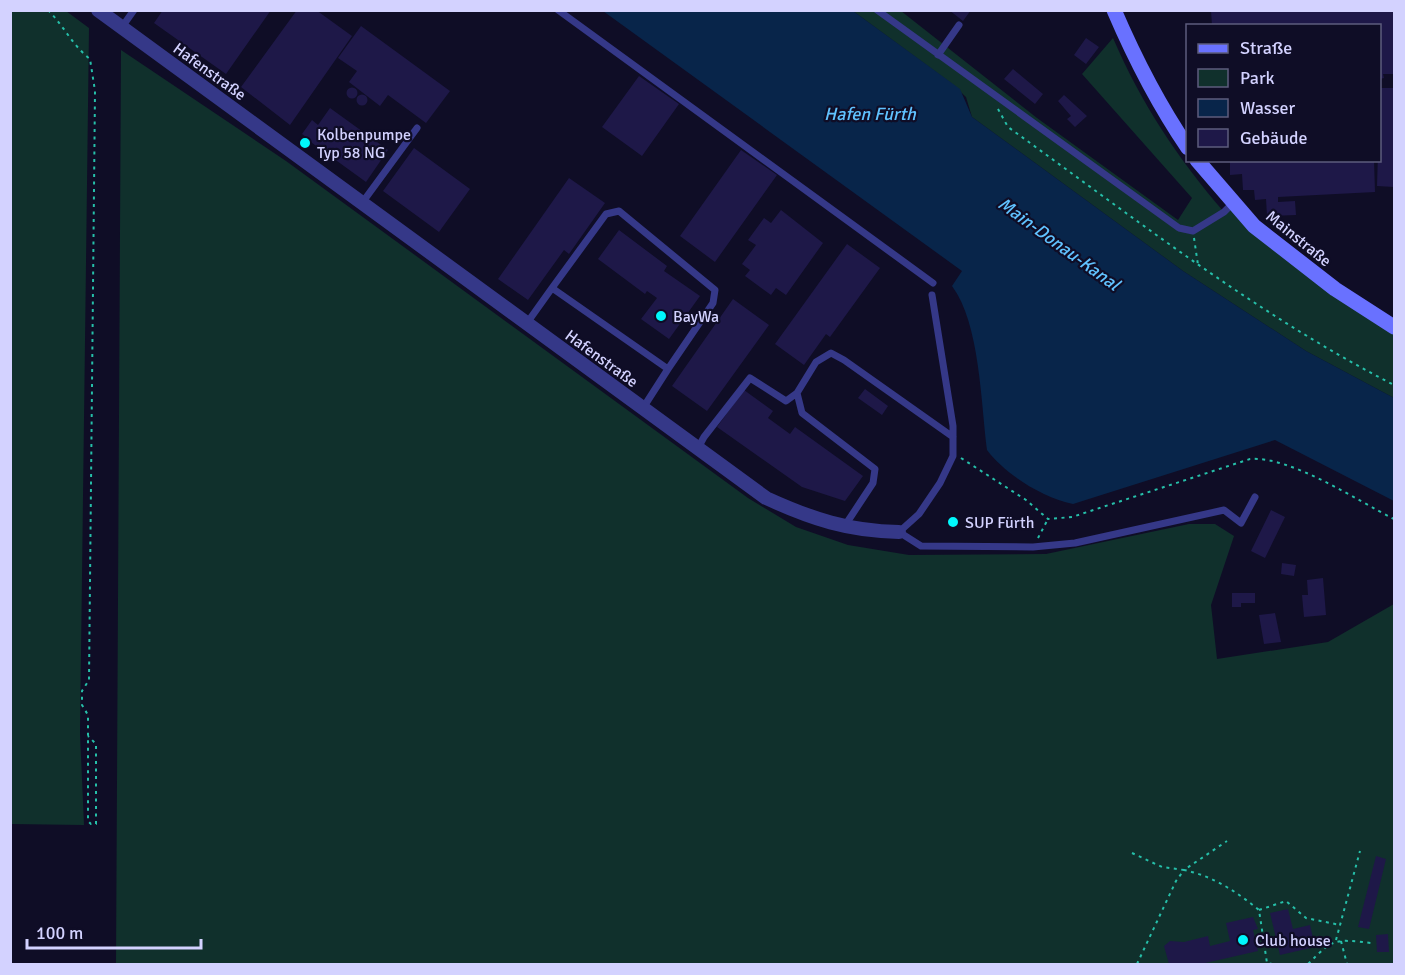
<svg xmlns="http://www.w3.org/2000/svg" width="1405" height="975" font-family="Signika,sans-serif">
	<style>
		.green { fill: #10302c }
		.water { fill: #08254a }
		.building { fill: #1e1848 }
		.lines { fill: none; stroke-linecap: round; stroke-linejoin: round }
		.path { stroke: #26bfa9; stroke-width: 2; stroke-dasharray: 3 4.5; stroke-linecap: butt }
		.lane { stroke: #353888; stroke-width: 7 }
		.street { stroke: #353888; stroke-width: 14 }
		.secondary { stroke: #6971ff; stroke-width: 15 }
		.poi-dot { fill: #00f8fd; stroke: #0f0d26; stroke-width: 2 }
		.labels { text-anchor: middle; stroke-width: 4.5; stroke-linejoin: round; paint-order: stroke }
		.street-label { font-size: 16px; fill: #d3d2ff; stroke: #0f0d26 }
		.poi-label { font-size: 16px; fill: #d3d2ff; stroke: #0f0d26; text-anchor: start }
		.water-label { font-size: 18px; font-style: italic; fill: #60c2ff; stroke: #0f0d26 }
	</style>
	<rect width="100%" height="100%" fill="#0f0d26"/>
	<path class="green" d="M11,10L66,11L89,28L80,733L84,825L11,824Z
		M853,11H901L1037,118L1178,220L1192,198L1082,74L1113,38C1141,103 1178,159 1224,212L1233,203L1394,327V398L1306,351L1183,271L972,117L966,97L951,83Z
		M121,50L286,161L748,498L796,527L848,545L909,555L1046,554L1189,524H1215L1234,536L1211,605L1217,659L1328,642L1394,604V964H116Z"/>
	<path class="water" d="M603,11H853L960,89L972,117L1183,271L1306,351L1394,398V501L1275,440L1073,504C1042,497 1006,475 987,450C981,404 980,323 952,286L962,271Z"/>
	<path class="building" d="M163,10H271L226,74L154,23Z
		M297,10H316L352,36L290,125L241,87Z
		M949,10H971L963,21Z
		M1211,10H1393L1394,74H1383L1384,78L1380,79V26H1212Z
		M361,26L450,91L426,123L388,95L380,106L349,82L357,71L338,58Z
		M1086,38L1099,47L1086,64L1074,55Z
		M1013,69L1043,94L1035,104L1004,79Z
		M639,76L679,104L642,156L602,127Z
		M346.5 93a5.5 5.5 0 1 1 11 0a5.5 5.5 0 1 1-11 0Z
		M1380,88H1394V187L1377,186Z
		M356.5 100a5.5 5.5 0 1 1 11 0a5.5 5.5 0 1 1-11 0Z
		M1064,95L1087,116L1075,127L1067,119L1071,116L1058,101Z
		M330,108L388,150L366,182L308,140L309,139L302,134L312,120L318,125Z
		M414,148L470,189L439,232L383,191Z
		M741,150L777,175L715,262L680,236Z
		M1230,160H1374L1375,192L1278,197V202L1295,201L1296,215L1267,216L1266,199L1255,200L1254,190H1243L1242,174L1230,175Z
		M569,178L605,203L569,254L564,250L528,300L498,279Z
		M781,210L823,243L786,295L776,288L771,295L745,276L750,270L742,264L756,245L748,240L764,218L771,223Z
		M619,230L667,266L664,271L700,296L669,339L641,319L657,298L647,291L645,294L598,259Z
		M847,244L880,268L830,337L826,334L804,365L775,344Z
		M733,299L769,325L707,411L672,386Z
		M865,389L888,406L882,415L858,398Z
		M744,390L773,411L768,418L790,434L795,427L863,476L845,501L802,487L717,427Z
		M1271,510L1285,517L1265,558L1251,551Z
		M1282,563L1296,565L1294,576L1281,574Z
		M1323,578L1326,615L1304,617L1302,595H1308L1307,580Z
		M1232,593H1255V603H1241V607H1232Z
		M1275,613L1281,642L1264,644L1259,615Z
		M1376,856L1386,859L1369,929L1358,927Z
		M1288,909L1293,929L1310,925L1315,947L1280,955L1270,913Z
		M1253,917L1258,929L1253,930L1258,951L1201,964H1169L1164,946L1170,941L1184,942L1208,936L1210,946L1230,941L1226,923Z
		M1388,934L1389,952H1377L1376,935Z"/>
	<g class="lines">
		<path class="path" d="M48,10C64,26 72,45 90,59L95,91L89,680L82,691V705L88,715V821L91,824H96V744L88,736
			M998,109L1008,127C1133,217 1256,314 1394,385
			M1194,238L1198,265
			M961,458L1026,500L1048,519L1072,517L1250,459C1291,456 1356,500 1394,519
			M1038,538L1048,519
			M1132,853L1162,867L1184,870L1227,841
			M1259,910L1286,901L1306,918L1340,925
			M1336,940L1360,851
			M1341,941L1347,964
			M1137,964L1176,881L1184,870C1213,876 1237,892 1259,910L1267,963L1272,964
			M1308,964C1334,938 1334,939 1371,943"/>
		<path class="lane" d="M558,10L933,283
			M877,10L1179,228L1193,231L1224,212L1233,203
			M122,27L134,10
			M938,55L959,25
			M362,203L417,128
			M552,288L606,214L619,211L715,290L713,303L668,369
			M932,295L953,426V456L940,483L919,514L899,532L921,546L1033,547L1075,543L1224,510L1241,523L1255,497
			M527,323L552,288L668,369L643,408
			M698,448L704,437L750,378L786,401L797,393
			M844,527L873,483L875,469L802,413L797,393L816,362L831,353L844,360L953,437"/>
		<path class="street" d="M98,10L766,498C812,519 848,531 899,532"/>
		<path class="secondary" d="M1114,10C1135,59 1158,104 1188,148
			M1197,160L1254,226L1335,289L1394,327"/>
	</g>
	<g class="poi-dot">
		<circle cx="305" cy="143" r="6"/>
		<circle cx="661" cy="316" r="6"/>
		<circle cx="953" cy="522" r="6"/>
		<circle cx="1243" cy="940" r="6"/>
	</g>
	<g class="labels">
		<g class="street-label">
			<text transform="translate(210 71) rotate(36)" y="6">Hafenstraße</text>
			<text transform="translate(1299 238) rotate(39)" y="6">Mainstraße</text>
			<text transform="translate(602 358) rotate(36)" y="6">Hafenstraße</text>
		</g>
		<g class="poi-label">
			<text x="317" y="140">Kolbenpumpe<tspan x="317" dy="18">Typ 58 NG</tspan></text>
			<text x="673" y="322">BayWa</text>
			<text x="965" y="528">SUP Fürth</text>
			<text x="1255" y="946">Club house</text>
		</g>
		<g class="water-label">
			<text x="870" y="120">Hafen Fürth</text>
			<text transform="translate(1059 244) rotate(36)" y="6">Main-Donau-Kanal</text>
		</g>
	</g>
	<rect width="1405" height="975" fill="none" stroke="#d3d2ff" stroke-width="24"/>
	<rect x="1186" y="24" width="195" height="138" fill="#0f0d26" stroke="#5d5c7d" stroke-width="1.5"/>
	<rect x="1198" y="44" width="30" height="9" fill="#6971ff" stroke="#5d5c7d" stroke-width="1.5"/>
	<text x="1240" y="54" font-size="18" fill="#d3d2ff">Straße</text>
	<rect x="1198" y="69" width="30" height="18" fill="#10302c" stroke="#5d5c7d" stroke-width="1.5"/>
	<text x="1240" y="84" font-size="18" fill="#d3d2ff">Park</text>
	<rect x="1198" y="99" width="30" height="18" fill="#08254a" stroke="#5d5c7d" stroke-width="1.5"/>
	<text x="1240" y="114" font-size="18" fill="#d3d2ff">Wasser</text>
	<rect x="1198" y="129" width="30" height="18" fill="#1e1848" stroke="#5d5c7d" stroke-width="1.5"/>
	<text x="1240" y="144" font-size="18" fill="#d3d2ff">Gebäude</text>
	<path d="M27 939v9h174v-9" fill="none" stroke="#d3d2ff" stroke-width="3"/>
	<text x="36" y="939" font-size="18" fill="#d3d2ff" stroke="#0f0d26" stroke-width="4.5" paint-order="stroke">100 m</text>
</svg>
